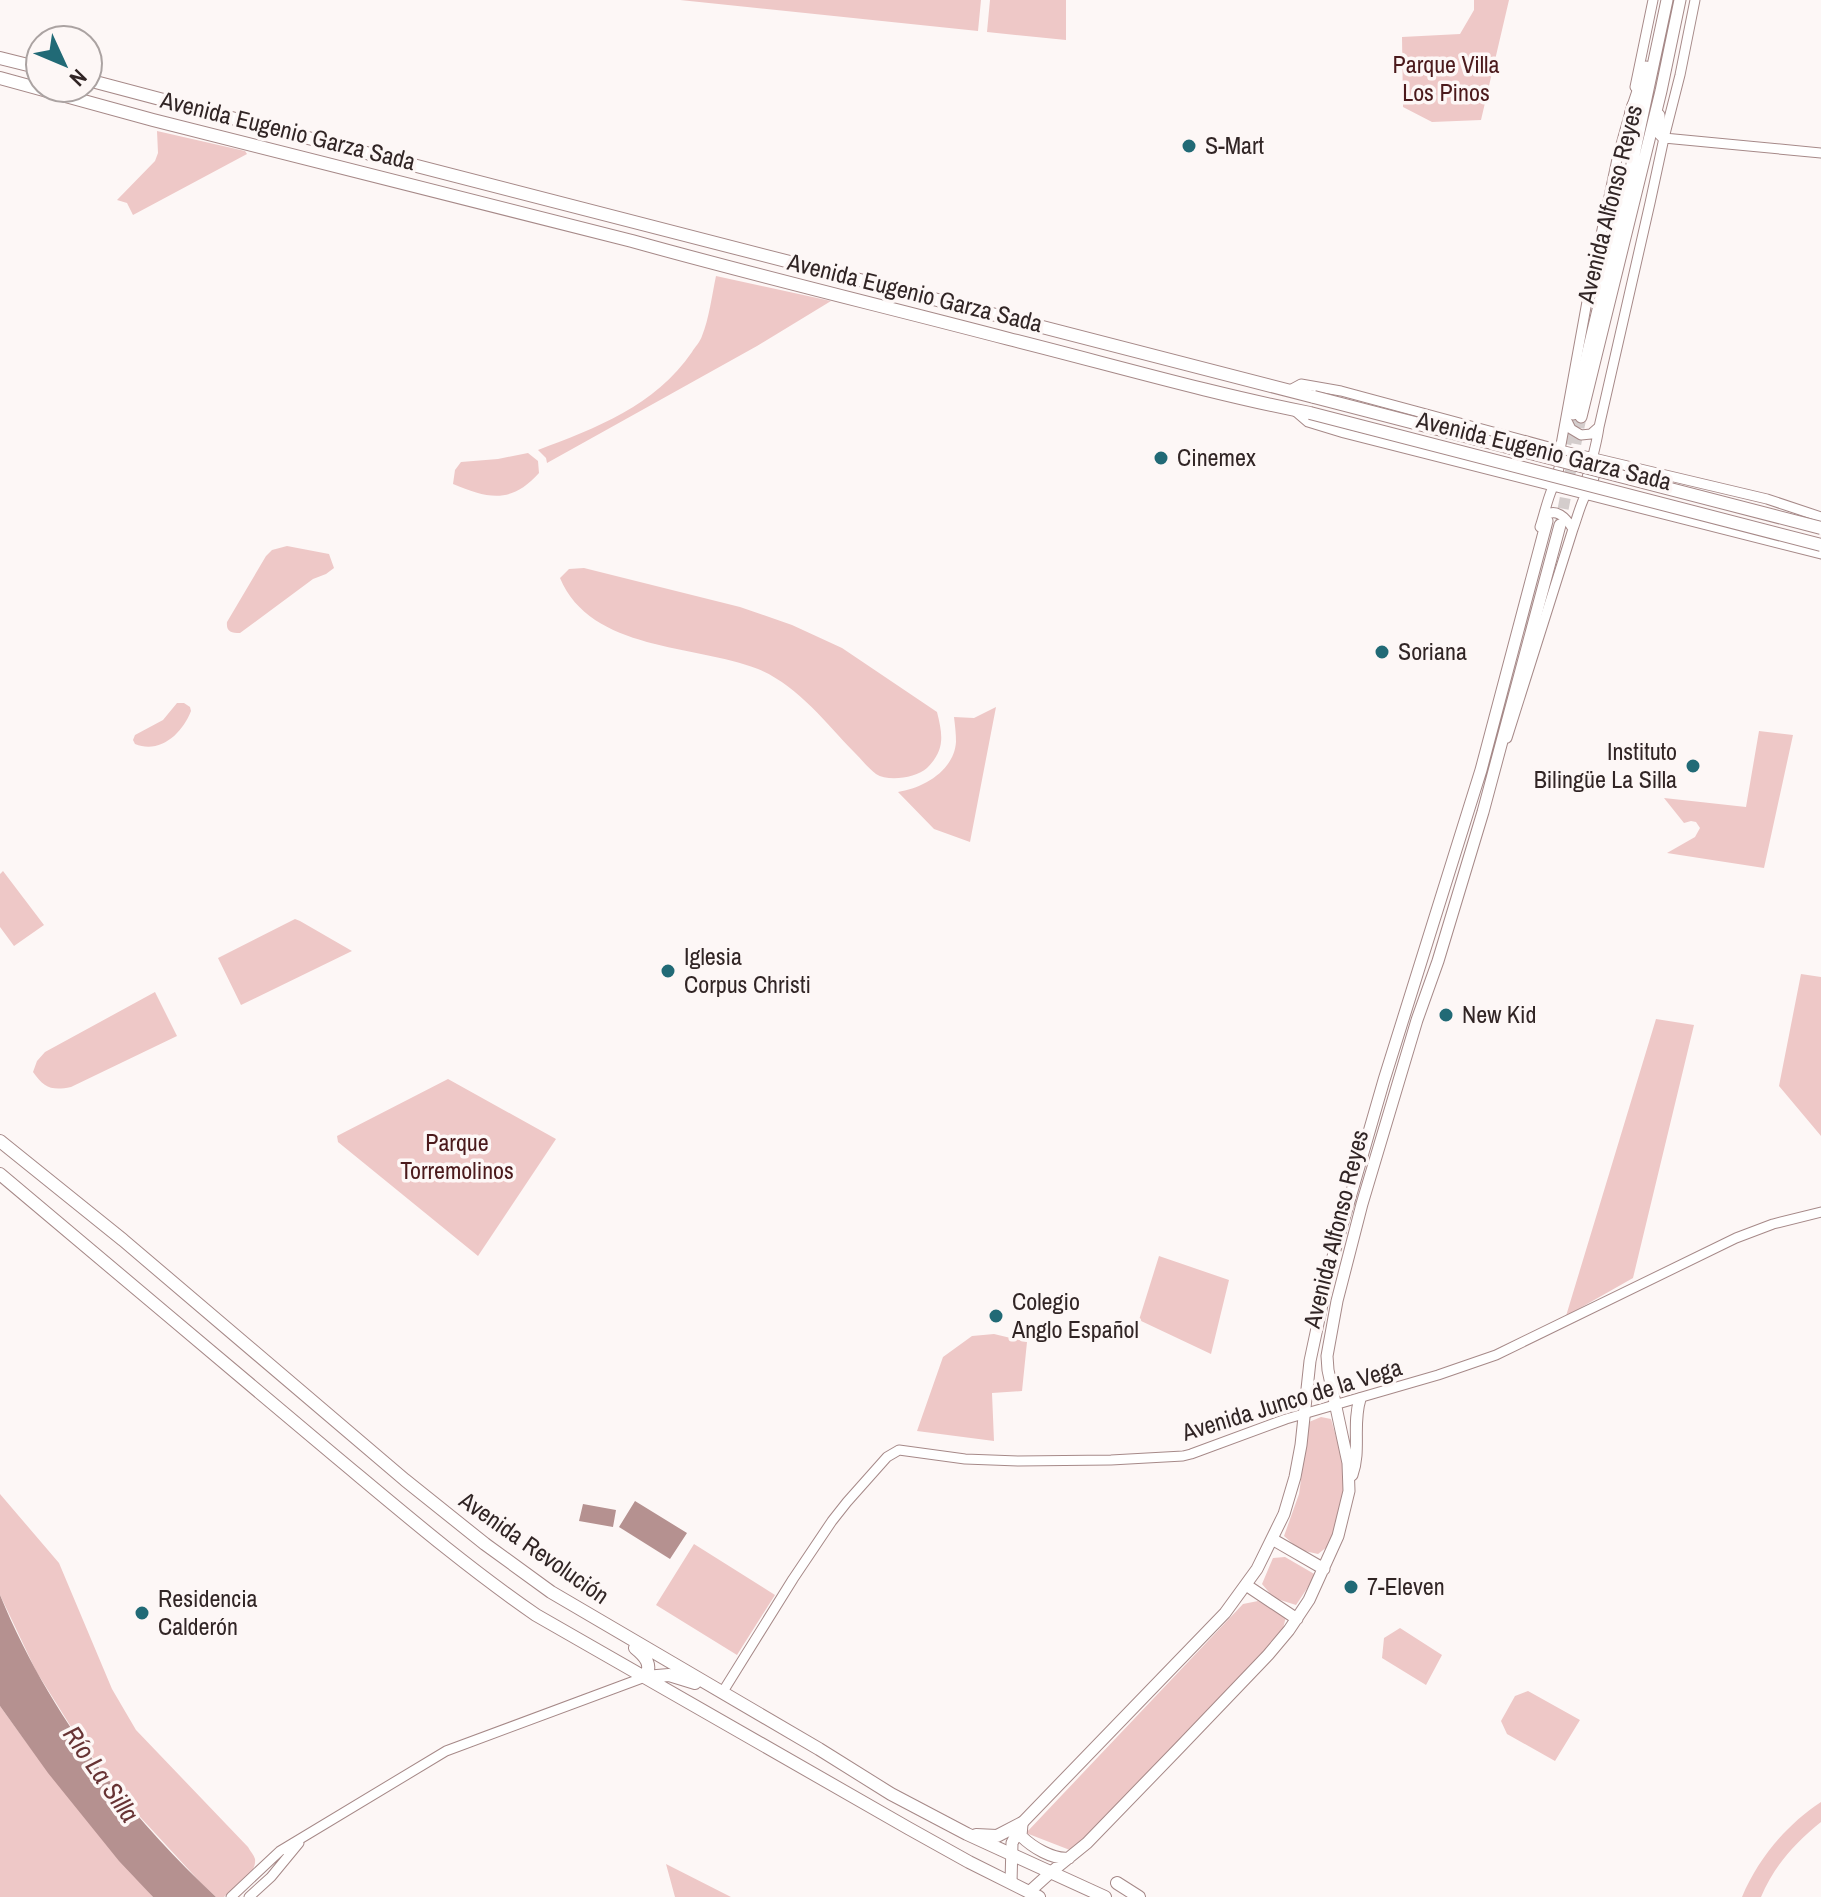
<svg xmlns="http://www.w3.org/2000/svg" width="1821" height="1897" font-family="'Archivo Narrow',sans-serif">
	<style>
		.green { fill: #eec8c7 }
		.water { fill: #b59190 }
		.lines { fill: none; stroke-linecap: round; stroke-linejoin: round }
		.secondary-tunnel { stroke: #d4cdcc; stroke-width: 11; stroke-dasharray: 11 5.5; stroke-linecap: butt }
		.tertiary-casing { stroke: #a68988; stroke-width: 11 }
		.secondary-casing { stroke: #a68988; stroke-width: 13 }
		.primary-casing { stroke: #a68988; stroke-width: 14 }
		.trunk-casing { stroke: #a68988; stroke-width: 14 }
		.tertiary { stroke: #fff; stroke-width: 9 }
		.secondary { stroke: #fff; stroke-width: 11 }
		.primary { stroke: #fff; stroke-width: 12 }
		.trunk { stroke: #fff; stroke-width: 12 }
		.trunk-bridge-casing { stroke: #a68988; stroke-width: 14; stroke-linecap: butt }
		.trunk-bridge { stroke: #fff; stroke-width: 12 }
		.poi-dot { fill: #216a76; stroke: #fdf7f6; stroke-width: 3 }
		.labels { text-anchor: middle; stroke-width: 7; stroke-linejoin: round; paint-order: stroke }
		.park-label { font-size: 24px; fill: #4b1a1c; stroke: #fdf7f6 }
		.street-label { font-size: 24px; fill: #312525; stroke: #fdf7f6 }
		.poi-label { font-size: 24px; fill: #312525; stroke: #fdf7f6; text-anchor: start }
		.water-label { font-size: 26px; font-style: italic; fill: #673334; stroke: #fdf7f6 }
	</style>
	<rect width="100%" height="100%" fill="#fdf7f6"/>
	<path class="green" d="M680,0H981L978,31Z
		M990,0H1066V40L987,32Z
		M1474,0H1509L1481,120L1432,122L1403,107L1402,37L1460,34L1474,10Z
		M157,131L245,151L247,154L133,215L127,203L117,200L155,161L158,153Z
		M716,276L831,301L757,346L547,463L546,458L538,450C596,428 655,406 692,352C695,347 700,342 702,336C709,319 712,295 716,276Z
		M528,453L538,461L539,473C511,504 489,499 453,484L455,470L461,462L498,459Z
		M287,546L329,554L334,568L326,574L313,579L240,633C231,633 226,631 227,622L266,556L272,550Z
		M584,568L740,607L792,625L842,648L937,712C943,736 945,750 927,768C916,778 888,782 876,774C868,768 861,759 854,752C825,722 797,685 758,669C695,644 591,652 560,578L569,569Z
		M177,703H184L190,707L191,711C182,734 160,754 135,744L133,740L135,735L163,720Z
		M996,707L970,842L934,829L898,792C923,788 954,771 956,742C956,734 955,725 954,717L974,718Z
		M1759,731L1793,735L1764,868L1667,853L1695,837L1700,828L1696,822L1691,821L1684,823L1664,798L1746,807Z
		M3,871L44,925L14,946L0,927V874Z
		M295,919L300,921L352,951L241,1005L218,958Z
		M1801,974L1821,977V1136L1779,1086Z
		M155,992L177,1036L71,1087C52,1091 44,1088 33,1072L37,1061L45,1052Z
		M1656,1019L1694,1025L1633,1278L1566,1316Z
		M448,1079L556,1139L478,1256L338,1142L337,1136Z
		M1159,1256L1229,1280L1211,1354L1139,1320Z
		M994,1334L1027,1342L1022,1391L992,1393L994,1441L917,1431L943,1357L972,1336Z
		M1321,1417L1331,1419L1347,1475L1336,1540L1318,1554L1300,1550L1284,1536L1299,1494L1309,1422Z
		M0,1494L59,1563L112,1689L136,1730L248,1847C250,1851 254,1855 255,1859C257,1875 234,1888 224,1897H216L201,1883L118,1793L73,1730L36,1671L0,1595Z
		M694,1544L775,1595L737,1655L656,1605Z
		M1285,1557L1316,1575L1296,1605L1274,1598L1262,1584L1273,1558Z
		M1258,1601L1286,1617L1280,1640L1075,1852L1026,1833L1243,1604Z
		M1400,1628L1442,1655L1426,1685L1382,1658L1384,1638Z
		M1528,1691L1580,1720L1555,1761L1507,1734L1501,1721L1515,1696Z
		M0,1706C48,1773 98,1836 153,1897H0Z
		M1821,1802V1822C1795,1843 1774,1866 1761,1897H1742C1758,1859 1786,1825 1821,1802Z
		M666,1864L731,1897H675Z"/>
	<path class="water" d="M635,1501L687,1533L670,1559L619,1527Z
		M583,1504L616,1510L613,1527L579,1521Z
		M0,1595C47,1710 125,1812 216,1897H153L119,1861L48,1773L0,1706Z"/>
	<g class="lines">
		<path class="secondary-tunnel" d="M1562,460L1572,418
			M1560,525L1581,417"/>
		<defs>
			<path id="tertiary" d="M1635,87L1653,0
				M1664,138L1821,153
				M1288,391L1301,384L1341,391L1560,450L1767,499L1821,517
				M1294,410L1308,422L1344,433L1821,554
				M1566,419L1571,429L1581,435L1591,434L1599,427
				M1584,488C1590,467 1596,448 1599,427L1650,203L1664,138L1680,75L1695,0
				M1543,517C1556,506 1566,518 1573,529
				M1540,527C1544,515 1547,501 1552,489C1557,475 1562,464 1560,450L1588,296L1617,159L1632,105
				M1507,738L1573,529C1577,518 1580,506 1585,496C1592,486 1596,477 1596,464
				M722,1693L793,1579L832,1521L847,1502L887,1457L899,1450L965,1459L1018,1461L1111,1460L1183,1456L1191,1454L1286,1419L1438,1375L1496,1355L1736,1238L1773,1224L1821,1212
				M231,1897L280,1851L446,1751L645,1677
				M249,1897L271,1877L299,1843"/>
			<path id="secondary" d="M1631,112L1646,67
				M1659,115L1660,134L1664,138
				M1573,414L1625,197L1667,0
				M1581,417L1661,91L1680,0
				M1352,1475C1361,1450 1352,1424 1360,1399
				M1272,1539L1324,1569
				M1246,1585L1297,1619
				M1022,1824L1021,1836C1032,1847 1053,1860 1069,1858
				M1011,1883L1012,1843L1022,1823L1225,1613L1257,1569L1284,1514L1295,1477L1301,1445L1310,1361L1330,1267L1384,1080L1481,770L1547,521
				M1029,1892L1050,1873L1087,1843L1179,1748L1268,1655L1289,1630L1309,1600L1338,1536L1349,1491L1348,1463L1328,1370L1327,1356L1337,1301L1362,1204L1417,1020L1438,961L1483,812L1560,525"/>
			<path id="primary" d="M0,1141L123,1240L405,1480L485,1544L551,1592L819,1749L891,1794L967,1834L1105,1897
				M0,1174C112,1267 223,1363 335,1456C401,1511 465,1566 536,1615L908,1828L969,1862L1039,1897
				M635,1648C645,1656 653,1665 645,1677L669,1675L695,1683
				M976,1835L997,1836L1022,1823
				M1117,1883L1139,1897"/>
			<path id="trunk" d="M0,58L40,68
				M0,78L153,120L632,241C757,276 883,306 1009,339C1109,364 1208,393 1310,413
				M88,80L281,131L1314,397"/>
		</defs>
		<use href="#tertiary" class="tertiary-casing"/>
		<use href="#secondary" class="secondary-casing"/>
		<use href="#primary" class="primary-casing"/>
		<use href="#trunk" class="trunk-casing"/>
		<use href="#tertiary" class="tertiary"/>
		<use href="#secondary" class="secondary"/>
		<use href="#primary" class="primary"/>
		<use href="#trunk" class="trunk"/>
		<defs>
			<path id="trunk-bridge" d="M1314,397L1821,528
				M1310,413L1821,545"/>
		</defs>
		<use href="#trunk-bridge" class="trunk-bridge-casing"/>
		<use href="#trunk-bridge" class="trunk-bridge"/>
	</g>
	<g class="poi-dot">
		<circle cx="1189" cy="146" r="8"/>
		<circle cx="1161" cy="458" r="8"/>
		<circle cx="1382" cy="652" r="8"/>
		<circle cx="1693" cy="766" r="8"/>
		<circle cx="668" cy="971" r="8"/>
		<circle cx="1446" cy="1015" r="8"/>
		<circle cx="996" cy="1316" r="8"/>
		<circle cx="1351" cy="1587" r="8"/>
		<circle cx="142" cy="1613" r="8"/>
	</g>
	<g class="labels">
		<g class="park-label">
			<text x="1446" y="73">Parque Villa<tspan x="1446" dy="28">Los Pinos</tspan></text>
			<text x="457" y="1151">Parque<tspan x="457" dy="28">Torremolinos</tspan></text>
		</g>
		<g class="street-label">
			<text transform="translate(288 131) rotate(14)" y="8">Avenida Eugenio Garza Sada</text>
			<text transform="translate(1610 204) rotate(-76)" y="8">Avenida Alfonso Reyes</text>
			<text transform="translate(915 293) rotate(14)" y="8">Avenida Eugenio Garza Sada</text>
			<text transform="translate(1544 451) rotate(14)" y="8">Avenida Eugenio Garza Sada</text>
			<text transform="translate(1336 1229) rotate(-76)" y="8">Avenida Alfonso Reyes</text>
			<text transform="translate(1292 1400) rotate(-17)" y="8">Avenida Junco de la Vega</text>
			<text transform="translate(534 1548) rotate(35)" y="8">Avenida Revolución</text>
		</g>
		<g class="poi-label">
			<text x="1205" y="154">S-Mart</text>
			<text x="1177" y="466">Cinemex</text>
			<text x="1398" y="660">Soriana</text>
			<text x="1677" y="760" text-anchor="end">Instituto<tspan x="1677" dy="28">Bilingüe La Silla</tspan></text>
			<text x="684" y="965">Iglesia<tspan x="684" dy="28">Corpus Christi</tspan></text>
			<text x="1462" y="1023">New Kid</text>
			<text x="1012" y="1310">Colegio<tspan x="1012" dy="28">Anglo Español</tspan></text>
			<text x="1367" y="1595">7-Eleven</text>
			<text x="158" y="1607">Residencia<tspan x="158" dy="28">Calderón</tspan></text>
		</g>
		<g class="water-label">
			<text transform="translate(101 1774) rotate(55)" y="9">Río La Silla</text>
		</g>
	</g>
	<g transform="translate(64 64) rotate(134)"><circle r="38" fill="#fdf7f6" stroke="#aba3a2" stroke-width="2"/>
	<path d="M0-6L14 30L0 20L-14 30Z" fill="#216a76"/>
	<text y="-12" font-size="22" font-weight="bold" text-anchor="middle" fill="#312525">N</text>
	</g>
</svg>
